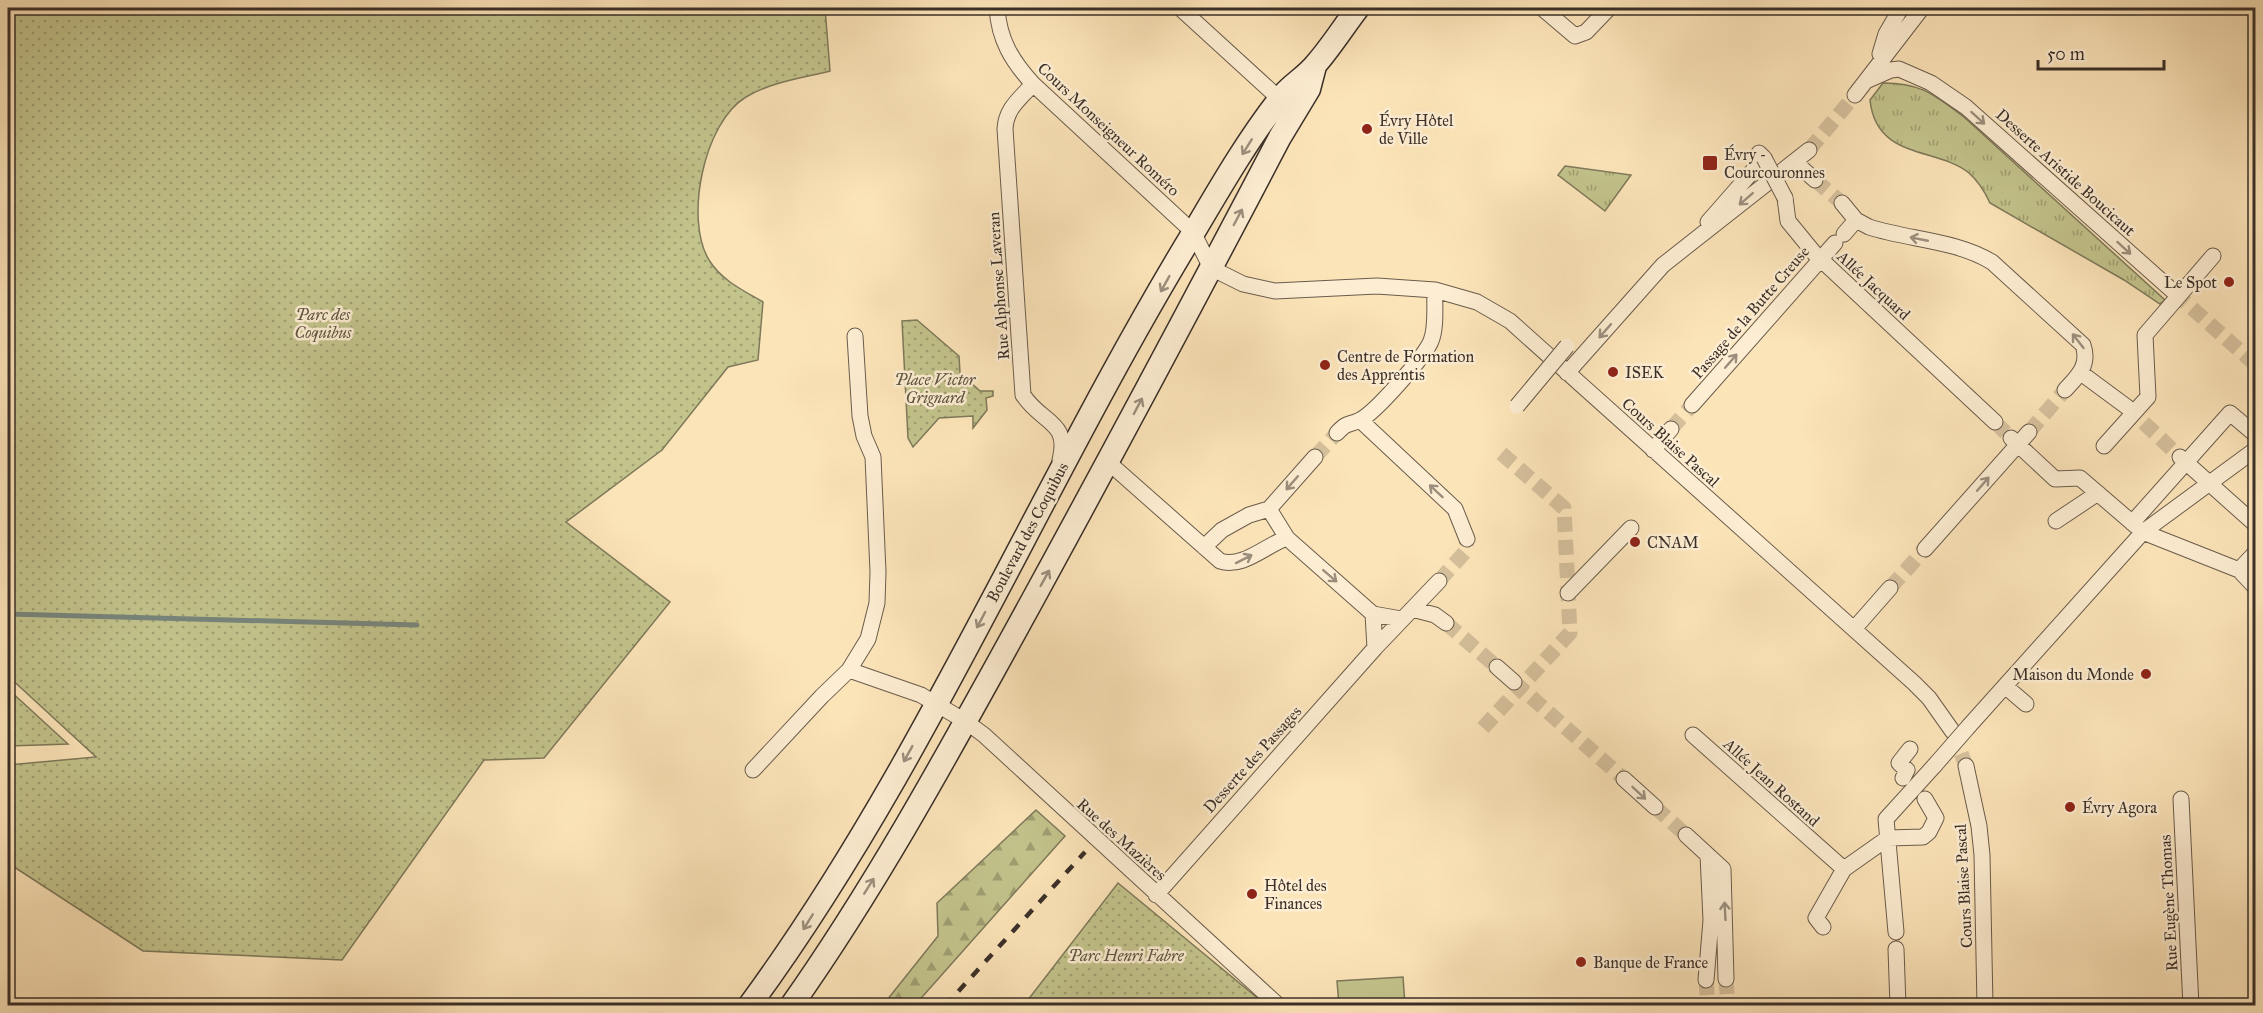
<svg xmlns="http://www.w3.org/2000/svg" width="2263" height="1013" font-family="'IM FELL Great Primer',serif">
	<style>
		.grass { fill: url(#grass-tufts); stroke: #7e795a; stroke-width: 1.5 }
		.forest { fill: url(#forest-firs); stroke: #7e795a; stroke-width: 1.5 }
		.park { fill: url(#park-dots); stroke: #7e795a; stroke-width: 1.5 }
		.garden { fill: #c3c38c; stroke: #7e795a; stroke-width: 1.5 }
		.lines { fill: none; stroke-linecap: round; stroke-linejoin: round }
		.stream { stroke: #77857b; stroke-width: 5 }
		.street-tunnel { stroke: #d5c09c; stroke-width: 15; stroke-dasharray: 15 8; stroke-linecap: butt }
		.street-casing { stroke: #6a5c4c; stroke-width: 17 }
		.secondary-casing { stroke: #3a2f28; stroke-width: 25 }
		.street { stroke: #fdedd2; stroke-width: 15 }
		.secondary { stroke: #fdedd2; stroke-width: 22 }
		.rail { stroke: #3a2f28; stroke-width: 4.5; stroke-dasharray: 10 10; stroke-linecap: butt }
		.street-bridge-casing { stroke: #6a5c4c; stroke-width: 17; stroke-linecap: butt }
		.street-bridge { stroke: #fdedd2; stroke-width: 15 }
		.oneway { stroke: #9c8e7d }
		.poi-dot { fill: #8f2418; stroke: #fdedd2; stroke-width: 2 }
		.labels { text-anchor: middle; stroke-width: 5; stroke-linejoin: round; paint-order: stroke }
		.poi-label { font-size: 16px; fill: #3a2f28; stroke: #fdedd2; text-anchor: start }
		.street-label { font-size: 16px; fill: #3a2f28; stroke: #fdedd2 }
		.park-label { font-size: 16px; font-style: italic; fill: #5c5441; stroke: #fdedd2 }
	</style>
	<defs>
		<pattern id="grass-tufts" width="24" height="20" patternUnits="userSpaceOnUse" patternTransform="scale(1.5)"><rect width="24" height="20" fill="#c3c38c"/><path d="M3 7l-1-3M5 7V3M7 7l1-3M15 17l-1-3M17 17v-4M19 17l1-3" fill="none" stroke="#9f9f72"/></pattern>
		<pattern id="forest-firs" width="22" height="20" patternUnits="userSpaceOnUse" patternTransform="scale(1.5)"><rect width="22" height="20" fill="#c3c38c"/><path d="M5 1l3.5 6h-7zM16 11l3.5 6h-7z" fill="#9f9f72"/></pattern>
		<pattern id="park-dots" width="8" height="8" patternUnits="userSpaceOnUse" patternTransform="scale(1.5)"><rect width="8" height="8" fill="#c3c38c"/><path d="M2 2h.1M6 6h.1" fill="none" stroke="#9f9f72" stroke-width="1.8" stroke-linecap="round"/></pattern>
	</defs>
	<rect width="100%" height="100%" fill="#fce4b9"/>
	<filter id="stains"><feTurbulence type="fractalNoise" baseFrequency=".00333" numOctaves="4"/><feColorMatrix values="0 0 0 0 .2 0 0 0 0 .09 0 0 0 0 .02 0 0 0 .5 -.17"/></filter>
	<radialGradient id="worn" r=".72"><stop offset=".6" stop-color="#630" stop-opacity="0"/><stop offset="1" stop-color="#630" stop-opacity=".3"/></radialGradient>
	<path class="grass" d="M1883,83C1922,83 1934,95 1964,117L2165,300L2160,304L2124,280L1990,203C1985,192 1978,181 1969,173C1937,147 1876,160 1870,100Z
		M1565,166L1631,175L1605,211L1558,175Z"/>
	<path class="forest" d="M1036,810L1065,836L915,1005H883L938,936L937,903Z"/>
	<path class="park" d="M8,8H825L830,71C802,78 771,82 746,97C704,122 684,219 709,260C721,280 744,291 763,302L758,360L728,367L662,450L566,522L670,602L544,758L484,760L342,960L143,951L8,863V765L96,757L8,676Z
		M917,320L959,356L960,373L980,391H993V396L986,398L987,410L973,428V416L939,418L913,447L908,438L902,321Z
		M8,689L68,744L9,746Z
		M1118,883L1266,1005H1024Z"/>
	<path class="garden" d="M1403,977L1405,1005H1339L1337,981Z"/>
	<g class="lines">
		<path class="stream" d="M8,614L417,625"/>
		<path class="street-tunnel" d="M1809,150L1855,95
			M1815,180L1842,203
			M2175,293L2256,365
			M2127,407L2179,456
			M1995,422L2011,438
			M1671,429L1692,405
			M2029,432L2065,390
			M1315,457L1337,433
			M1439,581L1465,552L1467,539
			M1890,588L1925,549
			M1446,623L1497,667
			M1514,682L1624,779
			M1483,728L1570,633L1564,508L1501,453
			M1953,732L1966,766
			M1655,807L1686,835
			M1726,979L1728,1006
			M1706,980L1708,1006"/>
		<defs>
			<path id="street" d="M997,8C999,40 1012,61 1033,84L1193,232L1211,268L1243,284L1275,291L1377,286L1435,290L1477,302L1510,321L1914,683L1929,698L1953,732
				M1180,8L1273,93
				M1542,8L1575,36L1586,32L1609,8
				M1880,54L1886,34L1901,8
				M1866,81L1891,70L1899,69L1931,83L1966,107L2175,293
				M1033,84C1020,99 1006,108 1005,129L1023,395C1042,424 1070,421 1060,460
				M1855,95L1922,8
				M1796,163L1815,180
				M1785,198L1788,221L1815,254L1995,422
				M1842,203L1856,220L1869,227C1910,240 1955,240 1992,262L2083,345C2090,365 2078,376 2065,390
				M1708,222L1764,158L1759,153
				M1844,234L1856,220
				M1567,373L1663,265L1809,150
				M2081,373L2127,407
				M1692,405L1835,243
				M1360,420L1455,509L1467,539
				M1337,433C1348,421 1348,426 1360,420C1375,413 1425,356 1431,341C1437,326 1434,305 1435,290
				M2011,438L2055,479L2080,478L2136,526
				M2104,446L2148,397L2145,335L2213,256
				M1653,450L1671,429
				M2180,457L2256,525
				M1108,462L1220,561C1242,569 1266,545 1287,538
				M1269,509L1287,538L1373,614L1401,619
				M2056,521L2098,493
				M2132,523L2230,413L2256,435
				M2143,532L2256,449
				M2143,532L2239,570
				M1204,547L1222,530L1249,515L1269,509L1315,457
				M1925,549L2029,432
				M2256,552L2239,570L2256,588
				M1568,593L1631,528
				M1412,609L1435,615L1446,623
				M1373,614L1375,648
				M1854,629L1890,588
				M1497,667L1514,682
				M849,670L921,695L965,721L984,735L1279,1006
				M2005,686L2026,704
				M1969,726L2143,532L2140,529
				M1693,735L1844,869
				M1966,766L1979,826L1982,855L1985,1006
				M753,770L822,696L849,670L868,639L877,603L878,572L873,457L864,436L860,416L855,336
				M1903,778L1907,770L1899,763L1910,749
				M1624,779L1655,807
				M2181,799L2191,1006
				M1686,835L1723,869L1726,979
				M1156,895L1375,648L1439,581
				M1823,927L1816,918L1844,869L1888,838L1923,837L1929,832L1936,818L1925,799
				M1896,932L1886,819L1935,765
				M1896,949L1898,1006
				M1706,980L1711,920L1708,855"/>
			<path id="secondary" d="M749,1006C926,765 1040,484 1195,230C1221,186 1247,141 1278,101C1288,86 1305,78 1316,64C1331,47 1344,26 1358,8
				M791,1006C875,887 945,759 1015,632C1105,468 1193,303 1280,137L1309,89L1315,66"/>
		</defs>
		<use href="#street" class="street-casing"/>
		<use href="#secondary" class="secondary-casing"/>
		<use href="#street" class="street"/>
		<use href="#secondary" class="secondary"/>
		<path class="rail" d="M945,1006L1085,852"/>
		<defs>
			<path id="street-bridge" d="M1764,158L1785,198
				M1517,406L1567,346
				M1935,765L1969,726"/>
		</defs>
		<use href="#street-bridge" class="street-bridge-casing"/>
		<use href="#street-bridge" class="street-bridge"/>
	</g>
	<defs><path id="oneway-shaft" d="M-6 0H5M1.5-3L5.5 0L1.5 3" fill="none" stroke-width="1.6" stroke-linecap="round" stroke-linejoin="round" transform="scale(1.5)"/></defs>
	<g class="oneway">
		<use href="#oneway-shaft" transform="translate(1978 118) rotate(42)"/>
		<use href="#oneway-shaft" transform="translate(1247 147) rotate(122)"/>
		<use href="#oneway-shaft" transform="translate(1746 199) rotate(139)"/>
		<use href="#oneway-shaft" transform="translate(1238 217) rotate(-62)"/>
		<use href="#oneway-shaft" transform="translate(1919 239) rotate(-169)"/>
		<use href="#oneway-shaft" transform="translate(2124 248) rotate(42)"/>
		<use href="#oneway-shaft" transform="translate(1165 284) rotate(119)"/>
		<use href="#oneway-shaft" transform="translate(1605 331) rotate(131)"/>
		<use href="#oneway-shaft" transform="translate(2078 341) rotate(-128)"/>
		<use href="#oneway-shaft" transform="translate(1731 361) rotate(-49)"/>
		<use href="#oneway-shaft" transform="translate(1138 406) rotate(-62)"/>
		<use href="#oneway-shaft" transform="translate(1292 483) rotate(131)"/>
		<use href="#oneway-shaft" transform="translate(1983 484) rotate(-49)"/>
		<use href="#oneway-shaft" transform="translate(1436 491) rotate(-137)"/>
		<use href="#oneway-shaft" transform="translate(1244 559) rotate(-27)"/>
		<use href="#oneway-shaft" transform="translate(1330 576) rotate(41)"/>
		<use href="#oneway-shaft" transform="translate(1045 578) rotate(-61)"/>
		<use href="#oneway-shaft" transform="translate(981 620) rotate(118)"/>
		<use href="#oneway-shaft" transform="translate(908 754) rotate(119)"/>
		<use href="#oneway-shaft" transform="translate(1639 793) rotate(43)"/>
		<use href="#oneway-shaft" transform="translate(869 886) rotate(-58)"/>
		<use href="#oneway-shaft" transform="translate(1725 911) rotate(-93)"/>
		<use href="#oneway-shaft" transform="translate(808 922) rotate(122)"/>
	</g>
	<g class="poi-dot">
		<circle cx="1367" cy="129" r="6"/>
		<rect x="1702" y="155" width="16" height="16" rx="3"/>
		<circle cx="2229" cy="282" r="6"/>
		<circle cx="1325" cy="365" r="6"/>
		<circle cx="1613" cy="372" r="6"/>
		<circle cx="1635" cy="542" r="6"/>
		<circle cx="2146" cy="674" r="6"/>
		<circle cx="2070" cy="807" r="6"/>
		<circle cx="1252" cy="894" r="6"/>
		<circle cx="1581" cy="962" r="6"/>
	</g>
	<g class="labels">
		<g class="poi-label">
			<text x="1379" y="126">Évry Hôtel<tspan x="1379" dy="18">de Ville</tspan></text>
			<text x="1724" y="160">Évry -<tspan x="1724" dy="18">Courcouronnes</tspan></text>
			<text x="2217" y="288" text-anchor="end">Le Spot</text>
			<text x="1337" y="362">Centre de Formation<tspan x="1337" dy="18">des Apprentis</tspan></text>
			<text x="1625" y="378">ISEK</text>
			<text x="1647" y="548">CNAM</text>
			<text x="2134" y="680" text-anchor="end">Maison du Monde</text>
			<text x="2082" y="813">Évry Agora</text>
			<text x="1264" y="891">Hôtel des<tspan x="1264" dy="18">Finances</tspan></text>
			<text x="1593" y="968">Banque de France</text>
		</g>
		<g class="street-label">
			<text transform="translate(1109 129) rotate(43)" y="6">Cours Monseigneur Roméro</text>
			<text transform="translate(2066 172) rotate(42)" y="6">Desserte Aristide Boucicaut</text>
			<text transform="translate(1874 285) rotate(43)" y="6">Allée Jacquard</text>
			<text transform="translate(998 286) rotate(-94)" y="6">Rue Alphonse Laveran</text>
			<text transform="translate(1750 312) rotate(-49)" y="6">Passage de la Butte Creuse</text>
			<text transform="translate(1671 442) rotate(42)" y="6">Cours Blaise Pascal</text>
			<text transform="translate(1027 532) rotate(-62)" y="6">Boulevard des Coquibus</text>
			<text transform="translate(1252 759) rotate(-48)" y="6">Desserte des Passages</text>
			<text transform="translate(1772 782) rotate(42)" y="6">Allée Jean Rostand</text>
			<text transform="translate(1122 839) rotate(42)" y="6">Rue des Mazières</text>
			<text transform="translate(1963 886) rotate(-93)" y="6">Cours Blaise Pascal</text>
			<text transform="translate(2168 903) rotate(-93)" y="6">Rue Eugène Thomas</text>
		</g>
		<g class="park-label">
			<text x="323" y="320">Parc des<tspan x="323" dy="18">Coquibus</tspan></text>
			<text x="935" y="385">Place Victor<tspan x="935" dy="18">Grignard</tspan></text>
			<text x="1126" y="961">Parc Henri Fabre</text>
		</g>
	</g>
	<rect width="2263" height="1013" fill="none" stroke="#fce4b9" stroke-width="30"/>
	<rect x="9" y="9" width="2245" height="995" fill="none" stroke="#3a2f28" stroke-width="3"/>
	<rect x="15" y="15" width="2233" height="983" fill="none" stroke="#3a2f28" stroke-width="1.5"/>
	<path d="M2038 60v9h126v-9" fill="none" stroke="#3a2f28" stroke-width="3"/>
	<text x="2047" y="60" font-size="18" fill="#3a2f28" stroke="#fdedd2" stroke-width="4.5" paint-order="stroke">50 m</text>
	<rect width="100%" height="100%" filter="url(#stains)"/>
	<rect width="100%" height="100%" fill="url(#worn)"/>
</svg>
